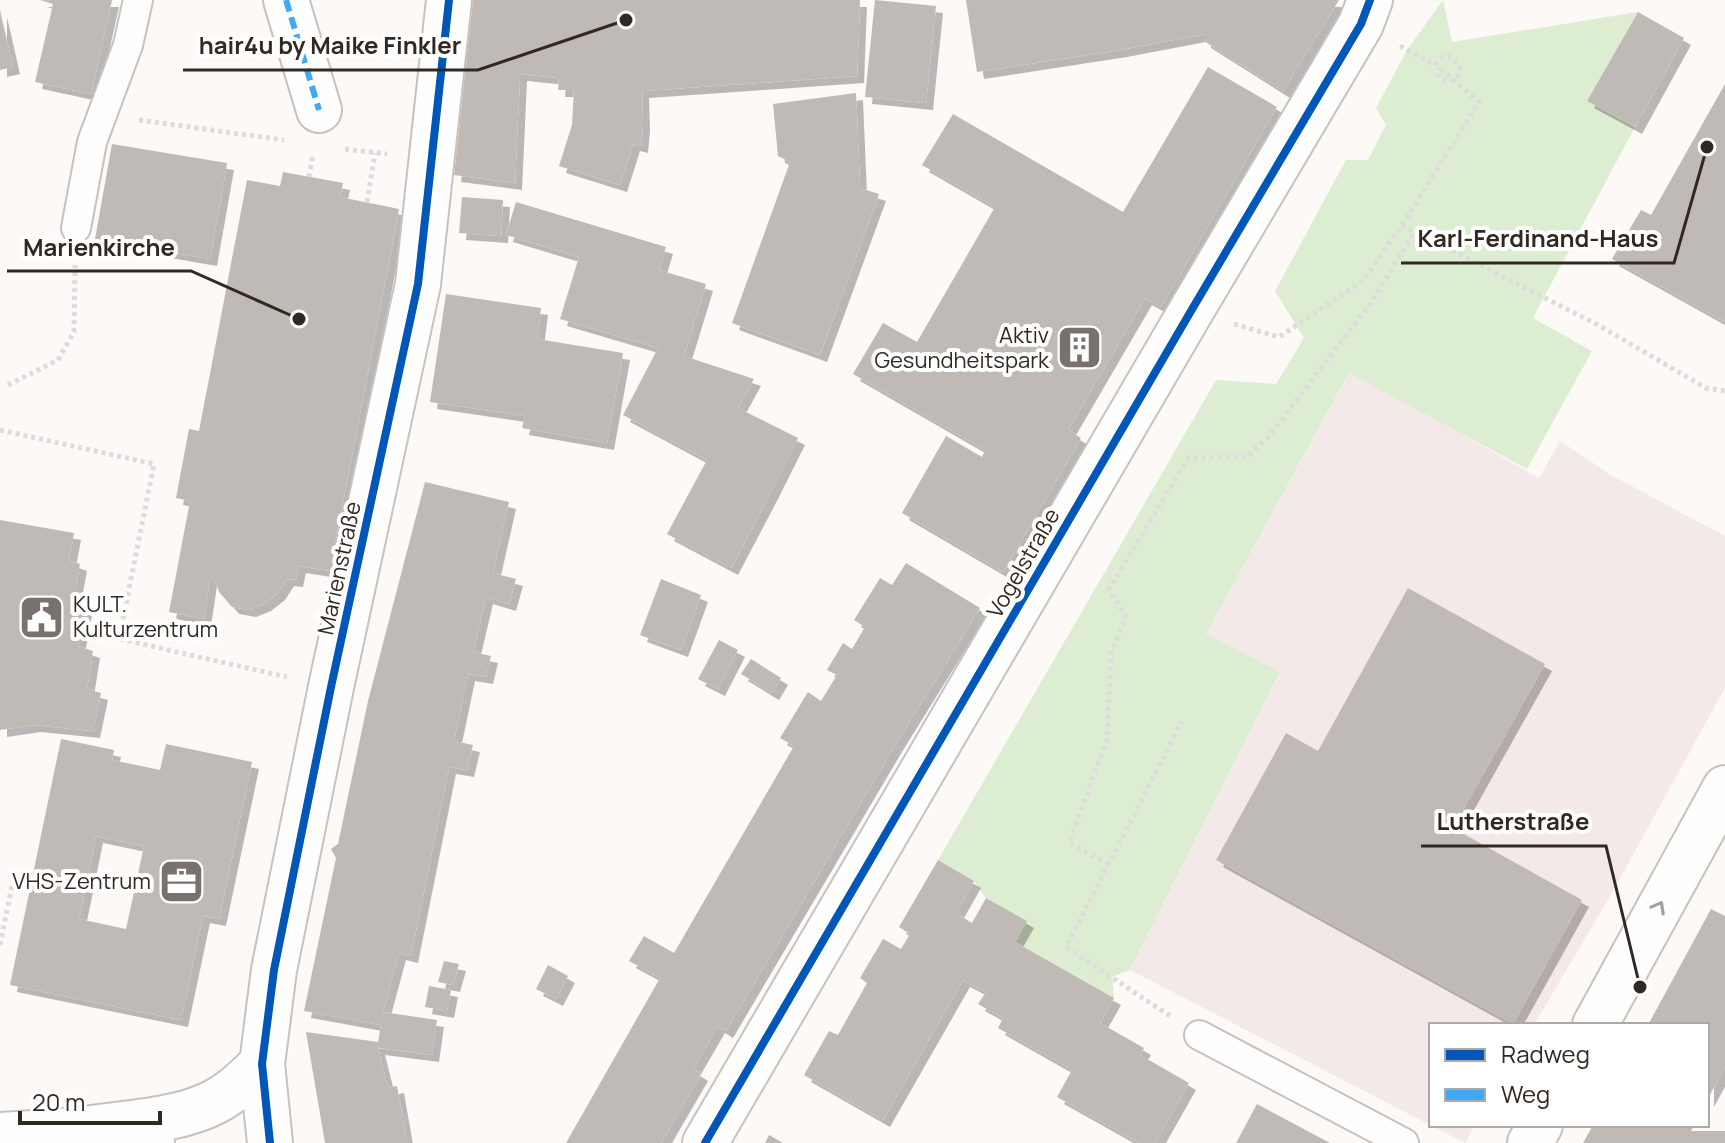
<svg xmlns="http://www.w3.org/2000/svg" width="1725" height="1143" font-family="Manrope,sans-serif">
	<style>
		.commercial { fill: #f3e9e8 }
		.green { fill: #ddedd2 }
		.building { fill: #c0bab6; fill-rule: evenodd; filter: url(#shadow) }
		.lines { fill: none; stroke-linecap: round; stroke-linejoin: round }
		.lane-casing { stroke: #c8c2bf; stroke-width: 32 }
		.street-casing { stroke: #c8c2bf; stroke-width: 48 }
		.secondary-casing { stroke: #c8c2bf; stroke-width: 48 }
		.path { stroke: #dddcdb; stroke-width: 5; stroke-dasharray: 4 4; stroke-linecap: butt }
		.lane { stroke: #fffefe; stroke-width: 28 }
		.street { stroke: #fffefe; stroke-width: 44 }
		.secondary { stroke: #fffefe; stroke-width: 44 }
		.quiet { stroke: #3fa9f5; stroke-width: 6; stroke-dasharray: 12 6; stroke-linecap: butt }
		.cycleway-casing { stroke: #fff; stroke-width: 13 }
		.cycleway { stroke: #0057b8; stroke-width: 8 }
		.oneway { stroke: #a39e9b }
		.labels { text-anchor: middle; stroke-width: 8; stroke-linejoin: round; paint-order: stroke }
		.poi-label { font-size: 22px; fill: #322822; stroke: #fff; text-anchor: end }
		.street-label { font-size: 22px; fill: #322822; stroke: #fff }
		.leader { fill: none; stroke: #322822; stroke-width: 3 }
		.callout-dot { fill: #322822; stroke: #fff; stroke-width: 3 }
		.callout-label { font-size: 24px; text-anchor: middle; font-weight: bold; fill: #322822; stroke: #fff; stroke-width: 8; stroke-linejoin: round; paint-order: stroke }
	</style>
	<defs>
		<filter id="shadow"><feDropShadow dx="7" dy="7" stdDeviation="0" flood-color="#0004"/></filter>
	</defs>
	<rect width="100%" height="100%" fill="#fcf9f7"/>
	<path class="commercial" d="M1350,372L1391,394L1539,478L1560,441L1611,475L1725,536V688L1613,891L1534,1025H1431V1125H1475L1465,1143L1130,970L1280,673L1206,634Z"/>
	<path class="green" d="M1443,0L1452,42L1638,12L1587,101L1635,127L1533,318L1592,351L1527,469L1349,373L1206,634L1280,672L1130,970L1112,977L1114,998L1015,942L1027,921L986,898L974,881L938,860L1216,380L1276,384L1304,338L1275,291L1346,160H1368L1386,125L1376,108L1407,50Z"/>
	<path class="building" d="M40,0H112L91,94L35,82L53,4Z
		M473,0H860L857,76L642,91L643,124L641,146L633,144L620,185L559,166L572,125L574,90H558L559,78L520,74L515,183L454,175Z
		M875,0L936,6L926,103L865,97Z
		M966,0H1339L1283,91L1204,41V34L1120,50L977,72Z
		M0,10L13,67L0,70Z
		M1638,12L1684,38L1635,127L1587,101Z
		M1208,67L1277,107L1161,307L1145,298L1068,430L1081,438L1003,572L902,513L946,436L982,457L985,450L853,374L883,323L917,342L995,207L922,165L953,114L1123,212Z
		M1725,84V322L1612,259L1641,210L1651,215Z
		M856,93L860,188L879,194L820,355L732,323L790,162L778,156L773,104Z
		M112,144L227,163L210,259L95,239Z
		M283,172L343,183L340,197L399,209L330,571L299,566L296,580L287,579L278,593L264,604L249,610L232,607L219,592L215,580L210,579L204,619L169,612L190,501L176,498L189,429L199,431L247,180L280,186Z
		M462,197L503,200L501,236L459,233Z
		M516,202L666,247L659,270L706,284L684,356L754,379L738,408L798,438L770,494L731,568L667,534L707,460L623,415L658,348L560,319L579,257L506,235Z
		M446,294L541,308L537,339L623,353L607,443L522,428L525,416L430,402Z
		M425,482L509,502L493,573L516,579L509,604L486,597L473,652L491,656L486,677L468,674L454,741L473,745L467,770L449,767L411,956L399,953L383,1012L437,1020L432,1055L378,1048L388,1088L397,1086L407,1143H325L306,1032L378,1042L381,1025L304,1011L336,858L331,849L338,844L368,701Z
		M0,520L74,533L69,560L80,564L73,601L86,603L78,646L93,651L87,689L101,693L93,731L34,725L0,730Z
		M906,563L980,608L895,745L726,1031L718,1026L693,1069L701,1074L661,1143H566L660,978L629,961L644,936L674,953L794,746L780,738L808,692L821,701L837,675L827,670L843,643L852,649L865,627L854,620L880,578L892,585Z
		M661,579L701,595L681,650L640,635Z
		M1408,588L1545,664L1453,828L1582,900L1513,1024L1216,860L1286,733L1318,751Z
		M719,640L738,650L718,689L698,679Z
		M751,659L781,678L772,693L741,674Z
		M61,739L114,750L112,760L160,770L166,744L252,762L219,919L203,916L181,1020L10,985ZM96,836L144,846L126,929L79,919Z
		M938,860L974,881L956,913L972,923L986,898L1027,921L1015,942L1114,998L1100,1023L1144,1048L1140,1055L1189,1083L1155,1143H1139L1057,1097L1072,1070L998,1028L1003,1018L978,1004L986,992L963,980L883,1120L804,1075L829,1031L838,1035L867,983L860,978L883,939L901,949L910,934L899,927Z
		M1711,909L1725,916V1067L1707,1100V1025H1648Z
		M444,961L459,964L453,985L438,982Z
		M548,965L568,976L556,999L536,989Z
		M429,986L451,990L447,1011L425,1007Z
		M1257,1104L1330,1143H1236Z
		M1593,1125H1694L1691,1131H1725V1143H1583Z
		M769,1135L783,1143H765Z"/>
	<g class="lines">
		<defs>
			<path id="lane" d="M76,228L92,142L128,45L138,0
				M1199,1035L1404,1143"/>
			<path id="street" d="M286,0L319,110
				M1595,1025L1725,788
				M91,1128C134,1122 193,1120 229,1093C241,1085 251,1074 262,1064
				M270,1143L262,1064L274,970L331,687L418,284L449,0
				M705,1143L1191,311L1361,24L1370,0
				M1530,1143L1540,1125"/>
			<path id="secondary" d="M0,1135L81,1130L152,1143"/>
		</defs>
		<use href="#lane" class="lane-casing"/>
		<use href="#street" class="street-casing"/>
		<use href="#secondary" class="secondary-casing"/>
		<path class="path" d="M1400,46L1435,65L1442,57H1452L1460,69L1459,75L1449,82L1441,79L1438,74L1439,67
			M139,120L284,140
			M345,149L387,154
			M309,177L313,154
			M367,202L375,153
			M1402,225L1598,325L1706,388L1725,391
			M1234,324L1279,337L1363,281L1402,225L1479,102L1439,67
			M8,385L58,360L74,332L75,265
			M0,430L154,464L119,639
			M81,630L287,677
			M1109,864L1069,843L1107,739L1111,654L1126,617L1109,589L1188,458L1247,457L1270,435L1370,304L1414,232
			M0,945L14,876
			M1170,1016L1066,947L1182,721"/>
		<use href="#lane" class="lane"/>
		<use href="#street" class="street"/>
		<use href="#secondary" class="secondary"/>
		<path class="quiet" d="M286,0L319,110"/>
		<defs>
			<path id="cycleway" d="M270,1143L262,1064L274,970L331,687L418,284L449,0
				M705,1143L1191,311L1361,24L1370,0"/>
		</defs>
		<use href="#cycleway" class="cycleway-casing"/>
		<use href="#cycleway" class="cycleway"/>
	</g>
	<defs><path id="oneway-chevron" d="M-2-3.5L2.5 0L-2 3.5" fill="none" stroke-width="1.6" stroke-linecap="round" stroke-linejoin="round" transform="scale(2)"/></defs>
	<use class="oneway" href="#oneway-chevron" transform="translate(1659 907) rotate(-61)"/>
	<defs>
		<symbol id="building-square" viewBox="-11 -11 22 22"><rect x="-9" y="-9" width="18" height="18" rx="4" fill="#79716d" stroke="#fff"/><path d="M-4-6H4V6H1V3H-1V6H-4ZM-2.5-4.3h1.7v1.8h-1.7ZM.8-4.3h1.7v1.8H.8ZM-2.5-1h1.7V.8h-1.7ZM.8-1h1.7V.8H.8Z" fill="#fff"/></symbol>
		<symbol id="civic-square" viewBox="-11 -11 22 22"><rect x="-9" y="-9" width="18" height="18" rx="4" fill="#79716d" stroke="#fff"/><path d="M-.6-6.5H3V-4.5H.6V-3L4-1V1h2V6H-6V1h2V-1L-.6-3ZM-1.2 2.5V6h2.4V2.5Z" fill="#fff"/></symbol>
		<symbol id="office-square" viewBox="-11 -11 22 22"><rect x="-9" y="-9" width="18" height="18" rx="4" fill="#79716d" stroke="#fff"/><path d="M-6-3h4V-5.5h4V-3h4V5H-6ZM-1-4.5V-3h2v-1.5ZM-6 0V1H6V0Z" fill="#fff"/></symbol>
	</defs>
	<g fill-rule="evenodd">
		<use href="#building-square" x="1054" y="322" width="51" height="51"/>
		<use href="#civic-square" x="16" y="592" width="51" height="51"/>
		<use href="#office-square" x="156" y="856" width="51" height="51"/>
	</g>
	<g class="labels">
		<g class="poi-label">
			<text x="1049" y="343">Aktiv<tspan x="1049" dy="25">Gesundheitspark</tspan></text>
			<text x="73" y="612" text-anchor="start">KULT.<tspan x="73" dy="25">Kulturzentrum</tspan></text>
			<text x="151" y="889">VHS-Zentrum</text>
		</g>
		<g class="street-label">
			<text transform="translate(1023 563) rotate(-60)" y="8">Vogelstraße</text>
			<text transform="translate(339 568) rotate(-78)" y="8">Marienstraße</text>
		</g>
	</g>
	<path class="leader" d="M626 20L478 70H183M1707 147L1674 263H1401M299 319L191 271H7M1640 987L1606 846H1421"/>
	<g class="callout-dot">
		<circle cx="626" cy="20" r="8"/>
		<circle cx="1707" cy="147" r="8"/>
		<circle cx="299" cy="319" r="8"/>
		<circle cx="1640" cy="987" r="8"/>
	</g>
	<g class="callout-label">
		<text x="330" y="54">hair4u by Maike Finkler</text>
		<text x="1538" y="247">Karl-Ferdinand-Haus</text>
		<text x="99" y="256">Marienkirche</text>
		<text x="1513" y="830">Lutherstraße</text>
	</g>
	<rect x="1429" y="1023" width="280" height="104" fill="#ffffff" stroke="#ada9a7" stroke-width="2"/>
	<rect x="1445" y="1049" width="40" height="12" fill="#0057b8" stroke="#ada9a7" stroke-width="2"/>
	<text x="1501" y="1063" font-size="24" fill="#322822">Radweg</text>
	<rect x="1445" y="1089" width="40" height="12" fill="#3fa9f5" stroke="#ada9a7" stroke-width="2"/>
	<text x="1501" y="1103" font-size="24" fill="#322822">Weg</text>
	<path d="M20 1111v12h140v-12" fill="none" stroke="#322822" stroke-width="4"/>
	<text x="32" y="1111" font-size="24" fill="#322822" stroke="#ffffff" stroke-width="6" paint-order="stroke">20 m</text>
</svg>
